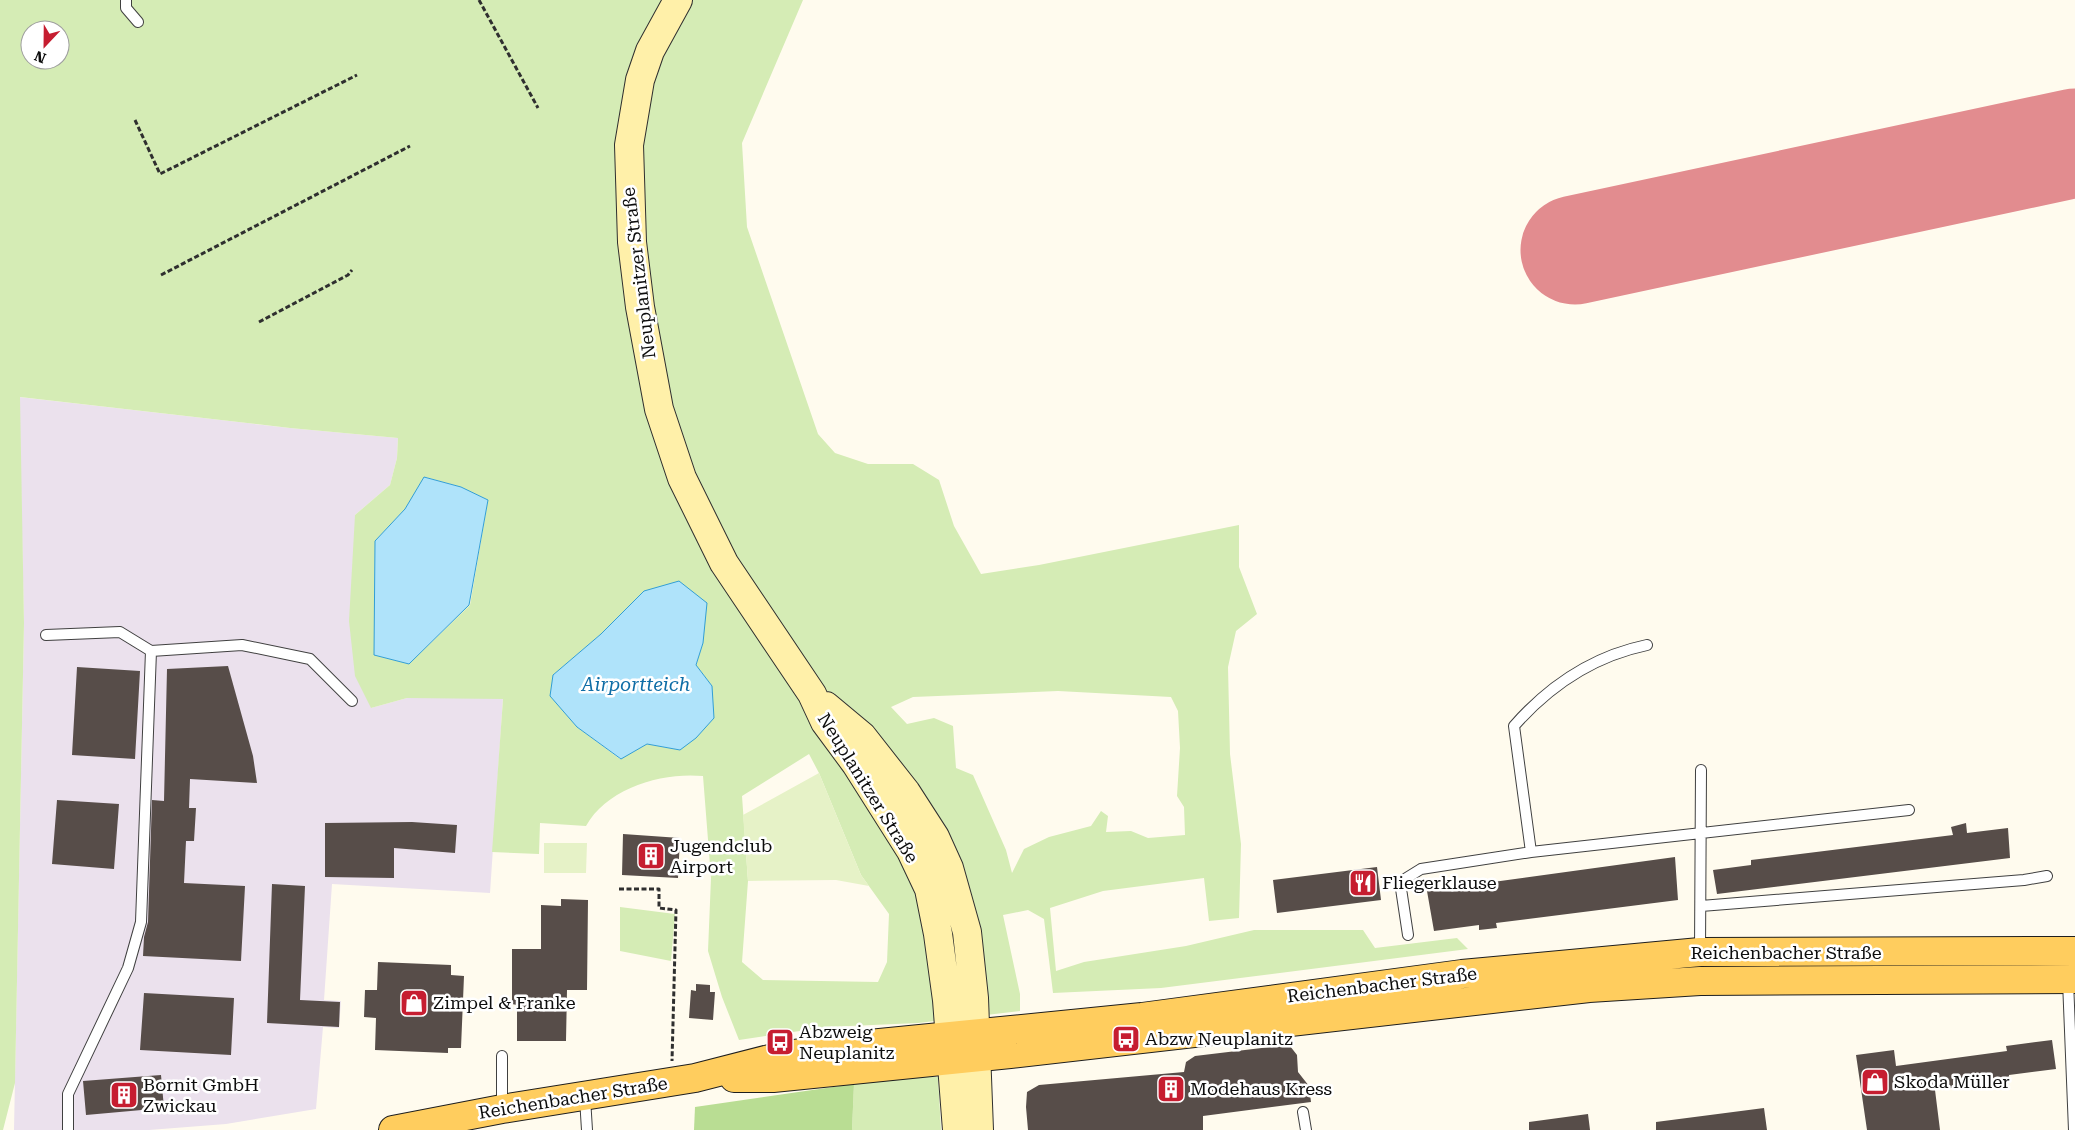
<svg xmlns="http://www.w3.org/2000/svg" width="2075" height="1130" font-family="'Roboto Serif',serif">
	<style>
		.industrial { fill: #ebe1ed }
		.green { fill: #d5ecb5; fill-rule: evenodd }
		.forest { fill: #b9dd93 }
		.pitch { fill: #e6f2c7 }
		.water { fill: #afe3fa; stroke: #329ed5 }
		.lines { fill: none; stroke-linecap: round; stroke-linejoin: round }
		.runway { stroke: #e28c8f; stroke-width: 109 }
		.building { fill: #574d49 }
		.service-casing { stroke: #404040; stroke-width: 12 }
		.secondary-casing { stroke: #2f2f2f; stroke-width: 30 }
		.primary-casing { stroke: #1e1e1e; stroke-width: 30 }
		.path { stroke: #2f2f2f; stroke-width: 3; stroke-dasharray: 5 2.5; stroke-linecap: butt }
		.service { stroke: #fff; stroke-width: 10 }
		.secondary { stroke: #fff0a9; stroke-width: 28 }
		.primary { stroke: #ffcd5e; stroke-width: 28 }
		.labels { text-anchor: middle; stroke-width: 5; stroke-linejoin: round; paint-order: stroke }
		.street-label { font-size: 18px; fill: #0d0d0d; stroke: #fff }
		.poi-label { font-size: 18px; fill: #0d0d0d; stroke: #fff; text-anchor: start }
		.water-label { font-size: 19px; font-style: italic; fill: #0f6ea7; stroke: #fff }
	</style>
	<rect width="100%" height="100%" fill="#fffbee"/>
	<path class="industrial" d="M19,397L290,428L398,438L397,458L390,485L355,515L371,708L407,698H503L490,893L332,884L324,1000L341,1001L339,1028L323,1027L316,1109L226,1124L149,1130H14L24,623Z"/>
	<path class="green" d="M0,0H803L742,143L747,227L818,434L835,453L868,464H913L939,480L954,526L981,574L1039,565L1239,525V567L1257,614L1236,631L1228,667L1230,754L1241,844L1239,918L1209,921L1204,878L1103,891L1050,908L1056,971L1084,962L1186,946L1254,930H1363L1375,948L1457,938L1468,949L1161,988L1053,993L1044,919L1028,910L1003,915L1020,994V1011L918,1023L827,1027L739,1040L722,997L708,951L711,878L703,776C662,772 607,788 586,826L540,823L539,854L492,852L503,699L407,698L371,708L355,676L349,621L355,515L390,485L397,458L398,438L290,428L20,397L24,623L15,1083L3,1130H0ZM30,30H60V60H30ZM425,477L461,487L488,500L470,605L409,664L374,655L375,541L405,509ZM601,634L703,643L696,665L712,686L680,750L647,744L620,759L577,727L551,696L553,675ZM1058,691L1171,697L1178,711L1180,748L1177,796L1184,807L1185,835L1148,838L1131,831L1106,832L1108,816L1101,811L1091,826L1049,837L1024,849L1012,873L1006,850L973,775L956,768L953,726L934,718L907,724L891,707L913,697ZM809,754L819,773L861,875L889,914L887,962L878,982L763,980L742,962L748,881L742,796Z
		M620,907L675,914L671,961L620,951Z
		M916,1077H938L941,1130H852L854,1084Z"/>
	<path class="forest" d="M854,1084L852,1130H694L695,1107Z"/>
	<path class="pitch" d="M819,773L861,875L869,886L836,880L748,881L743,815Z
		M544,843H587L586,873H544Z"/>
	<path class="water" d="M424,477L461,487L488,500L469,605L409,664L374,655L375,541L405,509Z
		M679,581L707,603L703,643L696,665L712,686L714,718L696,738L680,750L647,744L621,759L577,727L550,696L553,675L601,634L644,591Z"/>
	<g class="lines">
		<path class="runway" d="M1575,250L2075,143"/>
	</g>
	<path class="building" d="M228,666L253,756L257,783L190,779L189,808H196L194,841H186L184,883L245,886L241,961L143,956L144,937L148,922L152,800L164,801L167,669Z
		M77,667L140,671L135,759L72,755Z
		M57,800L119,804L114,869L52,864Z
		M412,822L457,825L455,853L394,848V878L325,877V823Z
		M1966,823L1967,833L2008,828L2010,858L1717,894L1713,870L1751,865V860L1953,835L1951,827Z
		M623,834L680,838L678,878L622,875Z
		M1675,857L1678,900L1496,923L1497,928L1479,930V925L1434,931L1427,891Z
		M1377,867L1381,900L1277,913L1273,880Z
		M272,884L305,886L300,1000L340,1002L339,1027L267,1023Z
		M561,899L588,900L587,990H567L566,1041H517V1005L512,1004V949H541V905L561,906Z
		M378,962L451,965V975L464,976L461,1048H448V1053L375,1050L376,1018L364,1017L365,990H377Z
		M696,984L710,985V992H715L713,1020L689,1018L691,990L696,991Z
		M144,993L234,998L231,1055L140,1050Z
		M2052,1040L2056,1069L2009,1075V1081L1935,1090L1940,1130H1867L1856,1055L1894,1050L1896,1066L2007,1051L2006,1046Z
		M1279,1046H1290L1297,1055L1298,1072L1309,1086L1311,1102L1203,1116V1130H1028L1026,1107L1027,1092L1039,1085L1184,1072L1186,1062L1195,1056Z
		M161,1075L164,1108L86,1115L83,1081Z
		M1764,1108L1767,1130H1656V1122Z
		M1588,1114L1590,1130H1529V1122Z"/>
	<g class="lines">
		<defs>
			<path id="service" d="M126,0V8L138,22
				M46,635L120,632L151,651
				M1531,852L1514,726C1550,685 1594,656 1647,645
				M1701,906L2024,880L2047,876
				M1408,935L1400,882L1421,869L1531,852L1909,810
				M1700,951L1701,770
				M2068,981L2074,1130
				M502,1056V1108
				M585,1098L587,1130
				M1303,1112L1306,1130
				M68,1130V1094L128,968L141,922L151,651L242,645L310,659L352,701"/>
			<path id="secondary" d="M678,0L650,51L640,80L629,145L632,242L640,307L659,409L682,478L724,563L812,694L825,722L856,764L911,851L929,889L938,934L947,1000L957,1130
				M826,706L862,736L906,792L935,837L949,868L967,932L974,998L979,1130"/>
			<path id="primary" d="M734,1078H773L1010,1054L1589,988L1700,981L2075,979
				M393,1130L502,1109L695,1078L781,1056L839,1047L1142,1017L1462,974L1700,952L2075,951"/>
		</defs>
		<use href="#service" class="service-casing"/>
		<use href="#secondary" class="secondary-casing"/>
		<use href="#primary" class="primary-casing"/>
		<path class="path" d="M479,0L538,108
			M135,120L160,174L357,75
			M161,275L410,146
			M259,322L348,275L352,270
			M619,889H659V908L676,910L672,1061"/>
		<use href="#service" class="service"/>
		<use href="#secondary" class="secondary"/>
		<use href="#primary" class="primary"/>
	</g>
	<defs>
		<symbol id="building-square" viewBox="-11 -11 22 22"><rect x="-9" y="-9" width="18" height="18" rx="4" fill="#c61d30" stroke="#fff"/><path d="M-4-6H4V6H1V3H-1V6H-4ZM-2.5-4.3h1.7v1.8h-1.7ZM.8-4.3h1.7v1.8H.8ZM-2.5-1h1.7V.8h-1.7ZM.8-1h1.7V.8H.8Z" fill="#fff"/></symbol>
		<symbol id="restaurant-square" viewBox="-11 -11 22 22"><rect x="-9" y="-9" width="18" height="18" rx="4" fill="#c61d30" stroke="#fff"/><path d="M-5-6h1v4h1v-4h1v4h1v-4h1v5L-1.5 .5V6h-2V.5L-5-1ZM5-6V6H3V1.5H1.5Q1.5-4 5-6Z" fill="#fff"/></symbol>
		<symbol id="shop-square" viewBox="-11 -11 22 22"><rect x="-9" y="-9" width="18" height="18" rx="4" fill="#c61d30" stroke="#fff"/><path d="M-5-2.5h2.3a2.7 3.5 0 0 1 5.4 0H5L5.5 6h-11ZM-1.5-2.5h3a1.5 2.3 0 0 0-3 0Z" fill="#fff"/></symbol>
		<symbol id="bus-square" viewBox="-11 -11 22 22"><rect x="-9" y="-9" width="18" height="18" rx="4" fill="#c61d30" stroke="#fff"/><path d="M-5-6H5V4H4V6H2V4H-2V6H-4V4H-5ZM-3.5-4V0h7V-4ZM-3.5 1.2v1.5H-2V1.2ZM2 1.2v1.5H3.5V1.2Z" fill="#fff"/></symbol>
	</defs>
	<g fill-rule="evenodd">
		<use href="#building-square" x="635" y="840" width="32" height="32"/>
		<use href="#restaurant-square" x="1347" y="867" width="32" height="32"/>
		<use href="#shop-square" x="398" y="987" width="32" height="32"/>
		<use href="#bus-square" x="1110" y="1023" width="32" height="32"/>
		<use href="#bus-square" x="764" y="1026" width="32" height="32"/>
		<use href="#shop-square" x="1859" y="1066" width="32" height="32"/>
		<use href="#building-square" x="1155" y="1073" width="32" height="32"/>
		<use href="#building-square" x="108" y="1079" width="32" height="32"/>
	</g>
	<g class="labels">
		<g class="street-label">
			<text transform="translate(639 273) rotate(-97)" y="6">Neuplanitzer Straße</text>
			<text transform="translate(868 788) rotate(58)" y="6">Neuplanitzer Straße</text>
			<text x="1786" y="959">Reichenbacher Straße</text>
			<text transform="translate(1382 985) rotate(-7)" y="6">Reichenbacher Straße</text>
			<text transform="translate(573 1098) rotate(-9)" y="6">Reichenbacher Straße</text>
		</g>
		<g class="poi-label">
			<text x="670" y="852">Jugendclub<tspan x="670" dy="21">Airport</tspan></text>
			<text x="1382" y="889">Fliegerklause</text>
			<text x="433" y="1009">Zimpel &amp; Franke</text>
			<text x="799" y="1038">Abzweig<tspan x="799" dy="21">Neuplanitz</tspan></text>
			<text x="1145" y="1045">Abzw Neuplanitz</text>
			<text x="1894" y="1088">Skoda Müller</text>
			<text x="143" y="1091">Bornit GmbH<tspan x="143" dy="21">Zwickau</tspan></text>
			<text x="1190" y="1095">Modehaus Kress</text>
		</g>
		<g class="water-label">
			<text x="636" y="691">Airportteich</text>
		</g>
	</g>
	<g transform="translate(45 45) rotate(202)"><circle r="24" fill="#ffffff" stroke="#9e9e9e"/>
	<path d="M0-4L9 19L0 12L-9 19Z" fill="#c61d30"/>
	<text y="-8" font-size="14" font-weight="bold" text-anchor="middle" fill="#0d0d0d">N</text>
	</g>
</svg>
